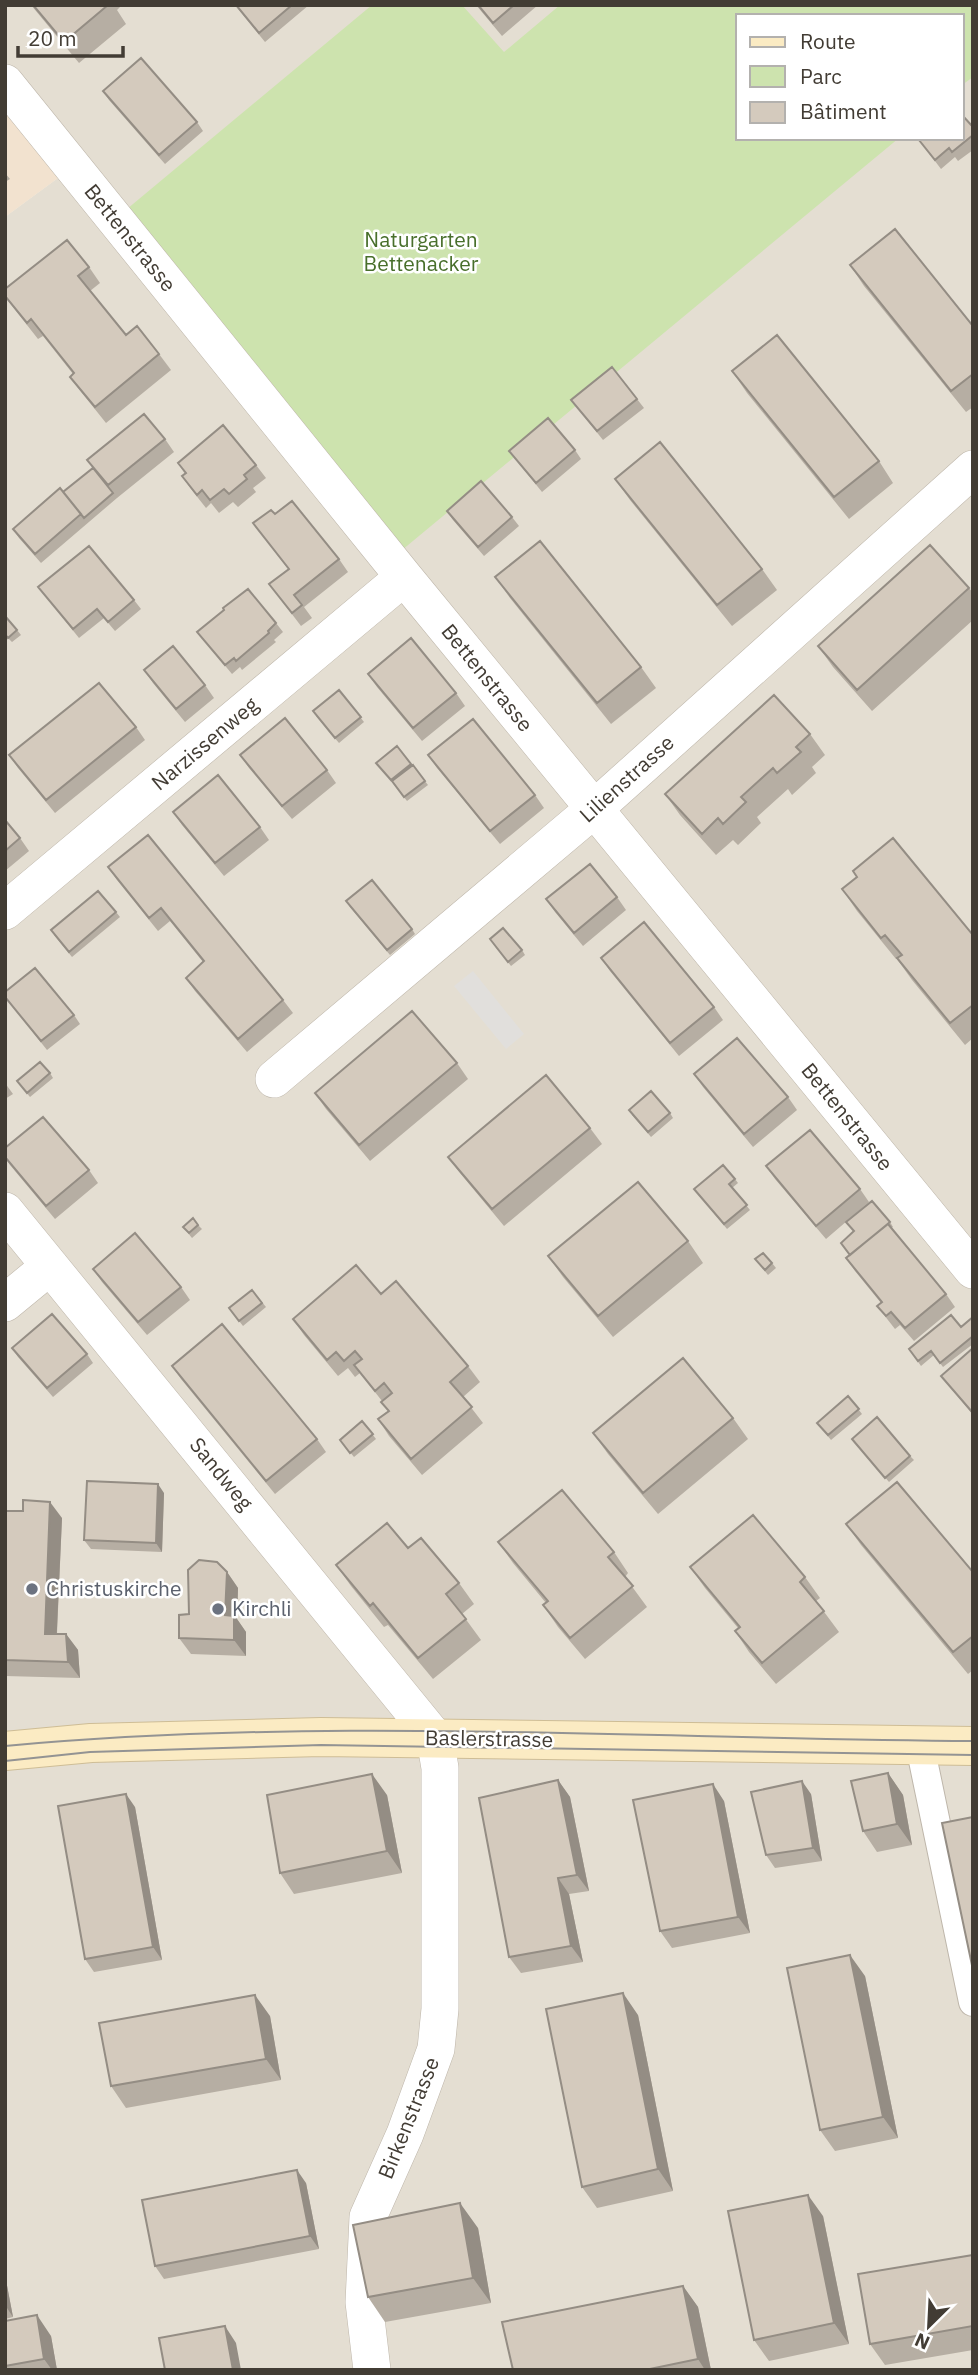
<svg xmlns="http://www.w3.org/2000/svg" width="978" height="2375" font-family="'IBM Plex Sans',sans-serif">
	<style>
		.residential { fill: #e4ded2; fill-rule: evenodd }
		.commercial { fill: #f2e2cf }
		.green { fill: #cde3ae }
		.parking { fill: #e1dfdc }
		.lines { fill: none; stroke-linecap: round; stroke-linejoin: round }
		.pedestrian-casing { stroke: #beb6aa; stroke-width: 30 }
		.minor-casing { stroke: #beb6aa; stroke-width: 38 }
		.secondary-casing { stroke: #cebd96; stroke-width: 40 }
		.pedestrian { stroke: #fff; stroke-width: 28 }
		.minor { stroke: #fff; stroke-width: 37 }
		.secondary { stroke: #fbebc3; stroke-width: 38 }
		.tram { stroke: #939393; stroke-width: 2 }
		.wall { fill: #b6aea3 }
		.shaded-wall { fill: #948d84 }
		.building { fill: #d4cabd; stroke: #948d84; stroke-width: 2 }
		.worship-dot { fill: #6b7280; stroke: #fff; stroke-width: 2.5 }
		.labels { text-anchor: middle; stroke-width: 5; stroke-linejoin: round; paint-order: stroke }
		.street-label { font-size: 21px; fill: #423c34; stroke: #fff }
		.park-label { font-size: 21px; fill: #486f2b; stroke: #fff }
		.worship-label { font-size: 21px; fill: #5b616d; stroke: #fff; text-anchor: start }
	</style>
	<rect width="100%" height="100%" fill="#f1ece3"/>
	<path class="residential" d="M5,5H973V2370H5V217L73,167L5,83ZM738,16H962V138H738Z"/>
	<path class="commercial" d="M5,83L73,167L5,217Z"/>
	<path class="green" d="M372,5H462L504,52L560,5H973V77L962,85V16H738V138H899L390,560L115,219Z"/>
	<path class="parking" d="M473,971L524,1034L506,1049L454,986Z"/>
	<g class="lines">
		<defs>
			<path id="pedestrian" d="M920,1746L973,2002"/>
			<path id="minor" d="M5,83L404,577L973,1270
				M5,911L404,577
				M274,1079L594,809L973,469
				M5,1211L435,1738L440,1768V2009L436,2049L405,2134L368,2217L364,2302L372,2370
				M5,1303L50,1266"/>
			<path id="secondary" d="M5,1751L91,1743L321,1737L973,1746"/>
		</defs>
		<use href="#pedestrian" class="pedestrian-casing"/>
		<use href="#minor" class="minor-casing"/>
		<use href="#secondary" class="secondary-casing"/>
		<use href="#pedestrian" class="pedestrian"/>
		<use href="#minor" class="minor"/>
		<use href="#secondary" class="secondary"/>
		<path class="tram" d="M5,1746C327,1716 650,1739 973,1741
			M5,1761L90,1752L321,1745L973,1755"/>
	</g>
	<path class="wall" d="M31,5H122L117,10L126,24L79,63Z
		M235,5H309L265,42Z
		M476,5H538L502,36Z
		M103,91L197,122L203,131L165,164L109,100Z
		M973,127V150L958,161L955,157L941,169L919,140Z
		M5,173L10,179L5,182Z
		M850,265L973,326V407L966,412L864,286Z
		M89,267L100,283L90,291L126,335L159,354L171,370L106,423L82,393L70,377L73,374L43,336L38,339L5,297Z
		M732,371L879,461L893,483L849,519L747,393Z
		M637,399L644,408L603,440L571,400Z
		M165,439L174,452L117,498L41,563L19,538L13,529L63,492L93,468L87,460Z
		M575,450L581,459L542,492L509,451Z
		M178,463L256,465L266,478L253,488L256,492L238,507L233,502L219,513L211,503L206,508L191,489L182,476L185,474Z
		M615,479L762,569L777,590L732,626L630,500Z
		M447,511L512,517L519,526L484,556L453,520Z
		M275,514L339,559L348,572L304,607L312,618L301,626L269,584L288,569L253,523Z
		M495,577L641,667L656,688L611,724L510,598Z
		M38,587L134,600L141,609L115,631L104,618L79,638Z
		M969,588L973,593V620L872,711L833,667L818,646Z
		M276,623L283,632L274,640L276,642L242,670L240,667L232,674L197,632Z
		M17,630L21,635L12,642L5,635Z
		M144,670L205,685L214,698L185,722L153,683Z
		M368,674L456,693L465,706L422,741L377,687Z
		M339,690L364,722L339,743L316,716Z
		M136,727L145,740L55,813L18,768L9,755Z
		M810,734L825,755L812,767L816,773L792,795L788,789L757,817L761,823L738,845L733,840L716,855L680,815L665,794Z
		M397,746L428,785L407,801L380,767Z
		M240,755L327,770L336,783L292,819L249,768Z
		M428,755L535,795L544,808L500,844L437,768Z
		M173,812L260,827L269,840L224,876L182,825Z
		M5,820L20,838L29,851L5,871Z
		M108,867L283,1000L293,1013L247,1052L195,991L186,978L203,962L170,921L158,931L117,880Z
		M857,877L973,935V1038L965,1045L912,980L897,959H896L857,911L842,889Z
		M617,897L626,910L583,946L555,912L546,899Z
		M349,906L412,929L415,934L390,955Z
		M116,912L120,917L72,957L54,935Z
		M493,944L522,950L525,955L511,966Z
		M601,958L714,1007L723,1020L679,1056L610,971Z
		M5,997L74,1015L80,1024L47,1050Z
		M457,1063L468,1079L370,1161L326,1109L315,1093Z
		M50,1073L53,1078L30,1097L17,1081Z
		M694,1074L788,1097L797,1110L753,1147L703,1087Z
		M5,1083L13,1094L5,1099Z
		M670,1113L673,1118L651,1137L632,1115Z
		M590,1128L602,1144L504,1226L460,1173L448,1157Z
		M5,1148L89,1170L98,1183L55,1219L10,1165L5,1158Z
		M766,1166L860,1189L869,1202L826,1239L775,1179Z
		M735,1179L738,1183L732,1188L750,1210L727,1229L694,1189Z
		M846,1222H890L893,1227L891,1228L946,1294L955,1307L914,1341L900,1325L895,1329L877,1306L881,1303L855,1271L846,1258L850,1255L854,1232Z
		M198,1225L202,1229L192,1238L183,1227Z
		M688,1241L703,1263L613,1337L563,1277L548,1256Z
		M755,1259L772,1263L776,1268L768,1275Z
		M93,1269L181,1287L190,1300L147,1335L102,1282Z
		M252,1290L266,1307L243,1326L229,1308Z
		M381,1294L468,1366L480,1382L463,1397L483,1423L422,1475L389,1436L378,1419L388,1411L382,1401L360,1373L355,1377L348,1368L338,1376L304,1335L293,1319Z
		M973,1317V1344L943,1367L934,1355L921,1366L909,1349L961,1327Z
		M12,1348L87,1354L93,1363L53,1397L18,1357Z
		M973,1348V1415L941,1376Z
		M172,1366L317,1439L326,1452L275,1494L181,1379Z
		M848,1396L862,1414L831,1440L817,1423Z
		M733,1418L748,1439L658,1514L608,1454L593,1433Z
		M362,1421L376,1439L354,1457L340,1440Z
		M852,1439L910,1456L914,1460L889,1482Z
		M164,1493L162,1552L91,1549L84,1540Z
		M5,1511H23L62,1518L57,1634H66L78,1650L80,1678L5,1676Z
		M846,1524L973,1572V1670L968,1674L861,1545Z
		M498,1542L614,1552L628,1573L625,1577L647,1607L585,1659L558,1627L543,1605L546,1603L513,1563Z
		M408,1548L459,1583L474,1604L462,1614L481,1640L433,1679L388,1625L384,1627L351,1586L336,1565Z
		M690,1567L805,1577L820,1598L816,1601L839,1632L776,1684L749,1652L735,1631L738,1628L705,1588Z
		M227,1572L238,1588L237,1619L246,1632V1656L191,1654L179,1638L189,1614Z
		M888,1773L903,1795L912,1845L877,1852L863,1831Z
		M558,1780L570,1797L589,1891L569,1894L583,1962L521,1973L509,1957Z
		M811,1794L822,1861L775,1868L766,1855Z
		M387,1795L402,1873L294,1894L280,1873Z
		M724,1801L750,1933L672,1948L660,1931Z
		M135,1807L162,1960L94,1972L85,1959Z
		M865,1976L898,2138L835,2151L820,2130Z
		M638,2015L673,2191L597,2208L582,2187Z
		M270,2016L281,2080L126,2108L111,2086Z
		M306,2183L319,2249L164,2279L155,2266Z
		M823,2216L849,2344L769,2361L754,2340Z
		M478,2228L491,2303L385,2322L368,2297Z
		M973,2255V2350L885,2365L870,2344Z
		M5,2275L13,2317L5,2319Z
		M683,2286L698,2307L711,2370H513Z
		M5,2321L51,2336L57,2370H5Z"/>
	<path class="shaded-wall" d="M158,1484L164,1493L162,1552L156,1543Z
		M50,1502L62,1518L56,1650L45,1634Z
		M227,1572L238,1588L237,1619L246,1632V1656L234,1640L225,1615Z
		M66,1634L78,1650L80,1678L68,1662Z
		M888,1773L903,1795L912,1845L897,1824Z
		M372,1774L387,1795L402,1873L387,1851Z
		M558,1780L570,1797L589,1891L577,1875Z
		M802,1781L811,1794L822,1861L813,1848Z
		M713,1784L724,1801L750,1933L738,1917Z
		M126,1794L135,1807L162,1960L153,1947Z
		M558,1878L569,1894L583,1962L571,1946Z
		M850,1955L865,1976L898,2138L883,2117Z
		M623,1993L638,2015L673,2191L658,2169Z
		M255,1995L270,2016L281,2080L266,2059Z
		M297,2170L306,2183L319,2249L310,2236Z
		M808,2195L823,2216L849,2344L834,2323Z
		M460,2203L478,2228L491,2303L473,2278Z
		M5,2275L13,2317L7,2308L5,2299Z
		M683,2286L698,2307L711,2370H705L698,2359Z
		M37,2315L51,2336L57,2370H52L44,2359Z
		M225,2326L236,2343L241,2370H233Z"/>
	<path class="building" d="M33,5H108L64,42Z
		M236,5H292L259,33Z
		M478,5H514L493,23Z
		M141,58L197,122L159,155L103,91Z
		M962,115L973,127V135L952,152L949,148L935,160L919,140L922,138H962Z
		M895,229L973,326V374L951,391L850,265Z
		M67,240L89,267L78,276L126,335L137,326L159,354L95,407L70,377L74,373L31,319L27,323L5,296V289Z
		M777,335L879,461L834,497L732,371Z
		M612,367L637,399L597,431L571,400Z
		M144,414L165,439L108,485L87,460Z
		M548,418L575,450L536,483L509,451Z
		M223,425L256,465L244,475L247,479L229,494L224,489L210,500L202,490L197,495L182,476L186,473L178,463Z
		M660,442L762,569L717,605L615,479Z
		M93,468L113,493L84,518L63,492Z
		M481,481L512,517L478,547L447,511Z
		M60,488L81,514L35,554L13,529Z
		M292,501L339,559L294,595L302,605L292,613L269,584L289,569L253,523L271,510L275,514Z
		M540,541L641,667L597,703L495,577Z
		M930,545L969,588L857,690L818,646Z
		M89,546L134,600L108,622L97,609L73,629L38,587Z
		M248,589L276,623L268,631L269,633L236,661L234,658L225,665L197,632L224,610L223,608Z
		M5,616L17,630L8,638L5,634Z
		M411,638L456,693L413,728L368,674Z
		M173,646L205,685L176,709L144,670Z
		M99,683L136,727L46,800L9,755Z
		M339,690L361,717L335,738L313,711Z
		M774,695L810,734L796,747L801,752L777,773L773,768L741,797L746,802L723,824L718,818L702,834L665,794Z
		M285,718L327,770L282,806L240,755Z
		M473,719L535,795L490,831L428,755Z
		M397,746L411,764L391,780L376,763Z
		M413,765L425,781L404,797L392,781Z
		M218,775L260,827L215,863L173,812Z
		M5,820L20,838L5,851Z
		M148,835L283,1000L238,1039L186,978L204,961L161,908L149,918L108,867Z
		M893,838L973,935V1005L950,1023L897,958L902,955L885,935L881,938L842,889L857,877L853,871Z
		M590,864L617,897L574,933L546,899Z
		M372,880L412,929L387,950L346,901Z
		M98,891L116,912L69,952L51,930Z
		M644,922L714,1007L670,1043L601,958Z
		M503,928L522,950L508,962L490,939Z
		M35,968L74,1015L41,1041L5,997V992Z
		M412,1011L457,1063L359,1145L315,1093Z
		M737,1038L788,1097L744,1134L694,1074Z
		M40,1062L50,1073L27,1093L17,1081Z
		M546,1075L590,1128L492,1209L448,1157Z
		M651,1091L670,1113L648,1132L629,1110Z
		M43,1117L89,1170L46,1206L5,1157V1148Z
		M810,1130L860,1189L816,1226L766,1166Z
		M723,1165L735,1179L729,1184L747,1205L724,1224L694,1189Z
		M638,1182L688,1241L598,1316L548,1256Z
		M872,1201L890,1222L850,1255L841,1243L854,1231L846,1222Z
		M193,1218L198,1225L189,1233L183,1227Z
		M888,1224L946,1294L905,1328L891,1312L886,1316L877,1306L882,1302L846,1258Z
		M135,1233L181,1287L138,1322L93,1269Z
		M763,1253L772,1263L765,1270L755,1259Z
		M356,1265L381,1294L396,1281L468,1366L450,1382L472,1407L411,1459L378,1419L389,1411L381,1402L392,1393L384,1383L375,1391L354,1365L362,1359L355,1351L344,1361L336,1352L327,1360L293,1319Z
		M252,1290L262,1303L239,1321L229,1308Z
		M52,1314L87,1354L47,1388L12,1348Z
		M951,1315L961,1327L973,1317V1336L940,1363L931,1351L918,1361L909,1349Z
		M222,1324L317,1439L266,1481L172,1366Z
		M973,1348V1413L941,1376Z
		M683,1358L733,1418L643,1493L593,1433Z
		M848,1396L859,1409L828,1435L817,1423Z
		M877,1417L910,1456L885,1478L852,1439Z
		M362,1421L373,1434L350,1453L340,1440Z
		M87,1481L158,1484L156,1543L84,1540Z
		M897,1482L973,1572V1636L953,1652L846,1524Z
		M562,1490L614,1552L608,1557L633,1586L570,1638L543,1605L548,1601L498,1542Z
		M23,1500L50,1502L45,1634H66L68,1662L5,1660V1511H23Z
		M753,1515L805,1577L800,1582L824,1611L762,1663L735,1631L740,1627L690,1567Z
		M387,1523L408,1548L421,1538L459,1583L446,1594L466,1619L418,1658L373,1603L370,1606L336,1565Z
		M199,1560L217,1562L227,1572L225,1615L234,1616V1640L179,1638V1615L189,1614L188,1570Z
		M888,1773L897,1824L863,1831L851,1781Z
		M372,1774L387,1851L280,1873L267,1795Z
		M558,1780L577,1875L558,1878L571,1946L509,1957L479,1798Z
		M802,1781L813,1848L766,1855L751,1792Z
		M713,1784L738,1917L660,1931L633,1800Z
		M126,1794L153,1947L85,1959L58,1806Z
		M973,1817V1970L942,1823Z
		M850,1955L883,2117L820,2130L787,1968Z
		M623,1993L658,2169L582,2187L546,2009Z
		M255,1995L266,2059L111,2086L99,2023Z
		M297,2170L310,2236L155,2266L142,2200Z
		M808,2195L834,2323L754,2340L728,2211Z
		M460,2203L473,2278L368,2297L353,2225Z
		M973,2255V2326L870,2344L858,2274Z
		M683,2286L698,2359L645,2370H513L502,2322Z
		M37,2315L44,2359L5,2366V2321Z
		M225,2326L233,2370H165L159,2338Z"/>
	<g class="worship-dot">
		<circle cx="32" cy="1589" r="7"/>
		<circle cx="218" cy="1609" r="7"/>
	</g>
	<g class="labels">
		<g class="street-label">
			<text transform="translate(130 238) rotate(51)" y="7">Bettenstrasse</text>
			<text transform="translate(487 678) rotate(51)" y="7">Bettenstrasse</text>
			<text transform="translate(205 744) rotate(-40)" y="7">Narzissenweg</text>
			<text transform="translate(627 779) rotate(-42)" y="7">Lilienstrasse</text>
			<text transform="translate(847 1117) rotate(51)" y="7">Bettenstrasse</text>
			<text transform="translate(221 1474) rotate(51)" y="7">Sandweg</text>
			<text transform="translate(489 1739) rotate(1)" y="7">Baslerstrasse</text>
			<text transform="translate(409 2118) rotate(-68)" y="7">Birkenstrasse</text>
		</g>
		<g class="park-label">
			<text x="421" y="247">Naturgarten<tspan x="421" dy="24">Bettenacker</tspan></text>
		</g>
		<g class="worship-label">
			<text x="46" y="1596">Christuskirche</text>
			<text x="232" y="1616">Kirchli</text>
		</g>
	</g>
	<rect width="978" height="2375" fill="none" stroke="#423c34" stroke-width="14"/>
	<rect x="736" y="14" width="228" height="126" fill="#ffffff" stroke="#b3b1ae" stroke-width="2"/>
	<rect x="750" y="37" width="35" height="10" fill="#fbebc3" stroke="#b3b1ae" stroke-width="2"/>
	<text x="800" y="49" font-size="21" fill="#423c34">Route</text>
	<rect x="750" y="66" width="35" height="21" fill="#cde3ae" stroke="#b3b1ae" stroke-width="2"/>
	<text x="800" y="84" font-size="21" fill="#423c34">Parc</text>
	<rect x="750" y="102" width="35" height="21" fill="#d4cabd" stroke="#b3b1ae" stroke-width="2"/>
	<text x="800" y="119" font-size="21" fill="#423c34">Bâtiment</text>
	<g transform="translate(929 2326) rotate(204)" stroke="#ffffff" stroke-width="5" paint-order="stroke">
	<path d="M0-5L12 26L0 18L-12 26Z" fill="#423c34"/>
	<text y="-10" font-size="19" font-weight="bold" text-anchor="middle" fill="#423c34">N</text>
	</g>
	<path d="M18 46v10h105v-10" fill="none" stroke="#423c34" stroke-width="3.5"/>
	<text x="28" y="46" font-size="21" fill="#423c34" stroke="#ffffff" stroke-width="5" paint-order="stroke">20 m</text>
</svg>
